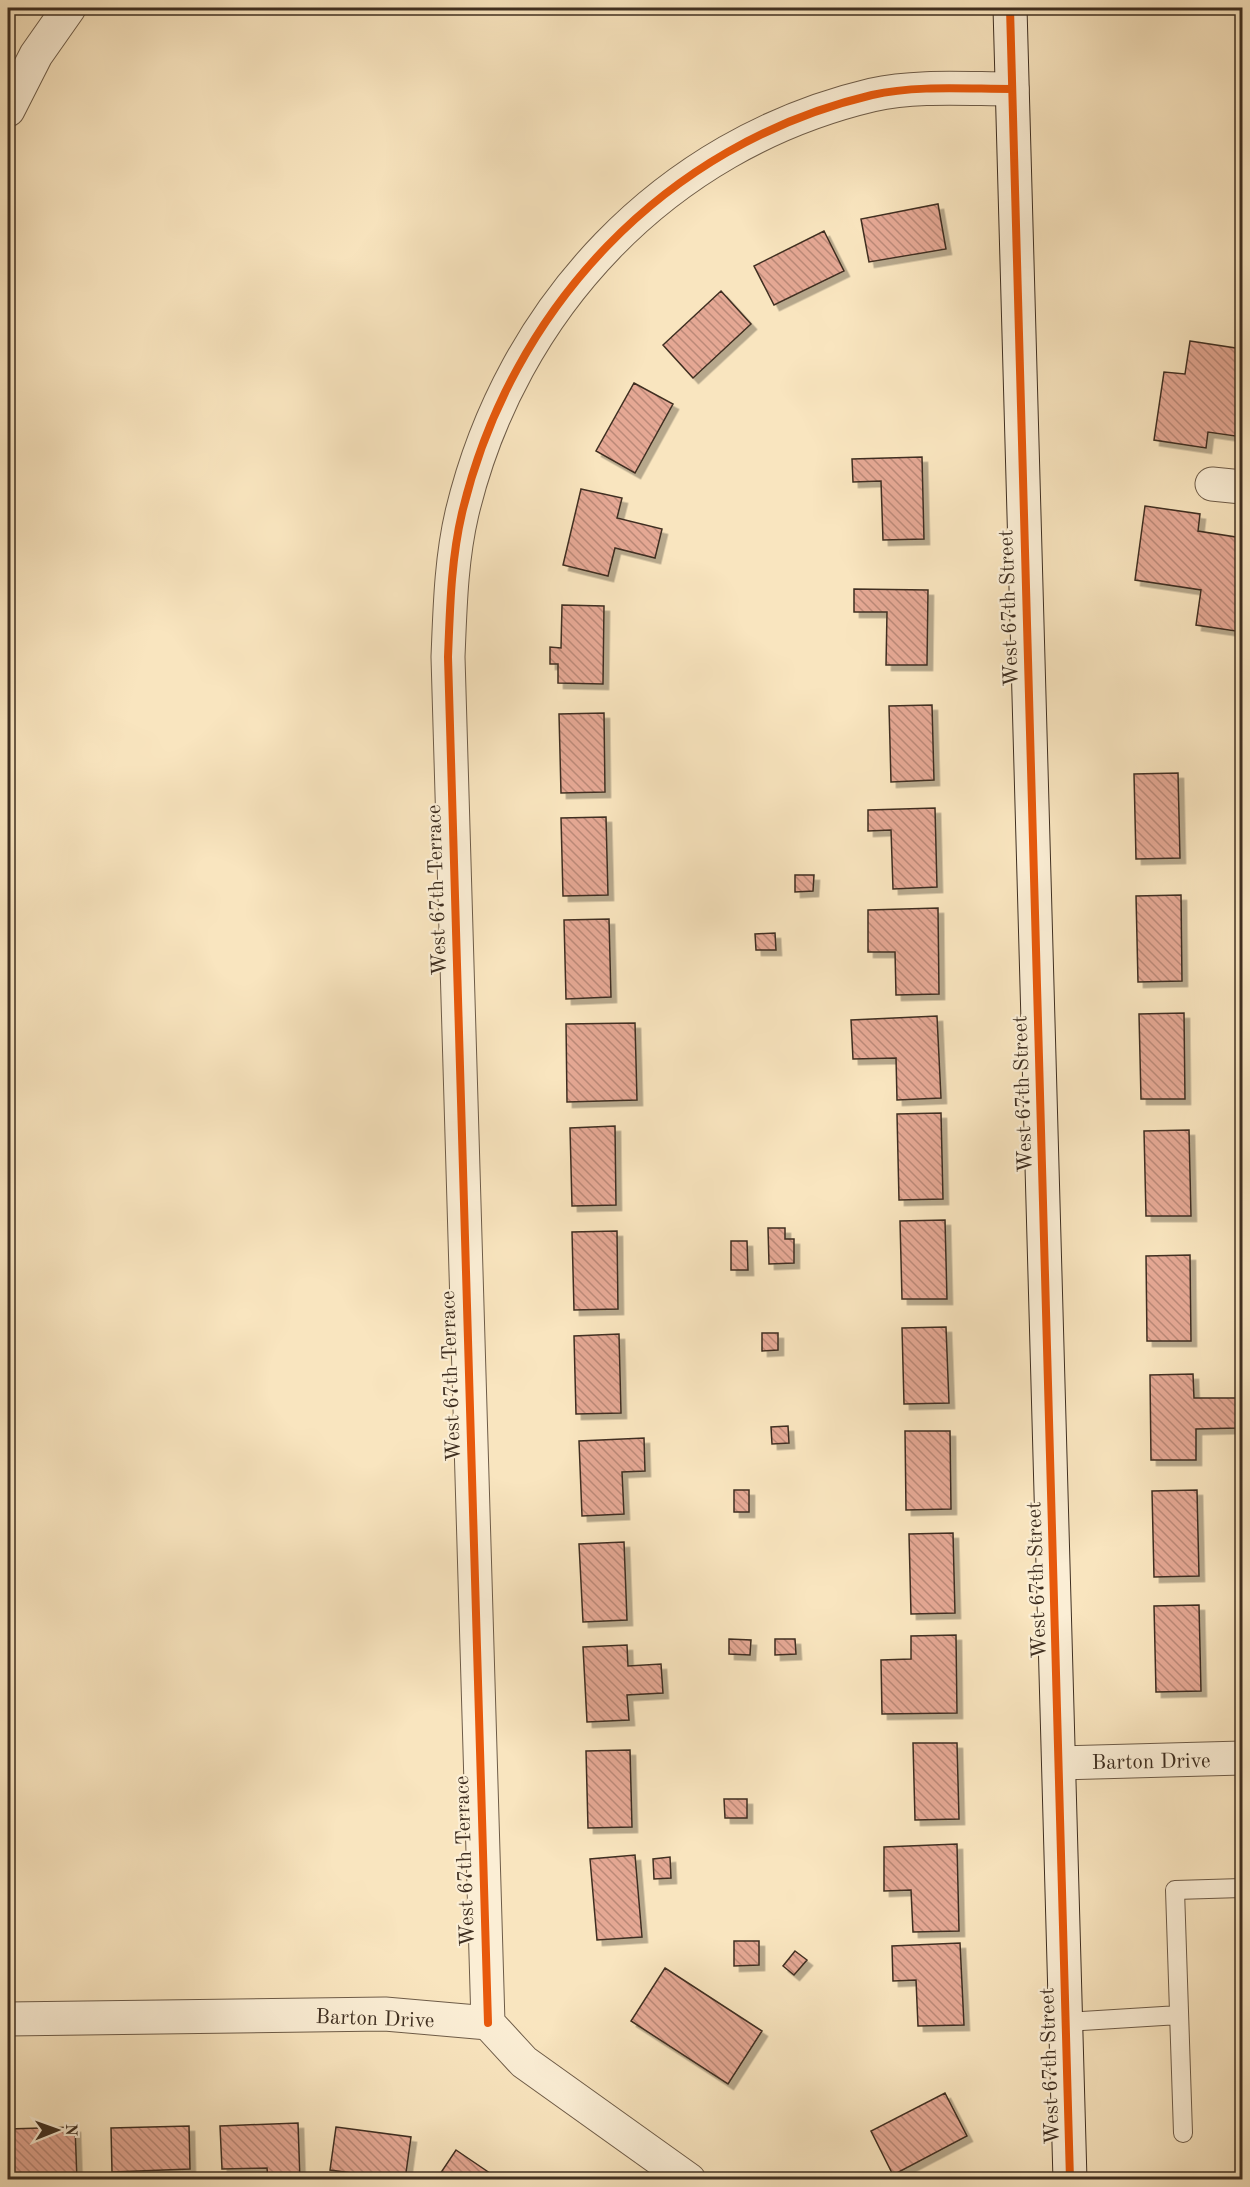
<svg xmlns="http://www.w3.org/2000/svg" width="1250" height="2187" font-family="'Old Standard TT',serif">
	<style>
		.building { fill: url(#building-back-hatch); stroke: #3f2f21; stroke-width: 1.5; filter: url(#shadow) }
		.lines { fill: none; stroke-linecap: round; stroke-linejoin: round }
		.lane-casing { stroke: #6e5c48; stroke-width: 20 }
		.street-casing { stroke: #6e5c48; stroke-width: 35 }
		.secondary-casing { stroke: #3f2f21; stroke-width: 35 }
		.lane { stroke: #fbeed5; stroke-width: 18 }
		.street { stroke: #fbeed5; stroke-width: 33 }
		.secondary { stroke: #fbeed5; stroke-width: 33 }
		.cycleway-casing { stroke: #fbeed5; stroke-width: 11 }
		.cycleway { stroke: #e8590c; stroke-width: 8 }
		.labels { text-anchor: middle; stroke-width: 4.5; stroke-linejoin: round; paint-order: stroke }
		.street-label { font-size: 21px; fill: #3f2f21; stroke: #fbeed5 }
	</style>
	<defs>
		<pattern id="building-back-hatch" width="6" height="6" patternUnits="userSpaceOnUse" patternTransform="scale(1.5)"><rect width="6" height="6" fill="#e5a894"/><path d="M-1 5l2 2M0 0l6 6M5-1l2 2" fill="none" stroke="#bb8978"/></pattern>
		<filter id="shadow"><feDropShadow dx="5.5" dy="5.5" stdDeviation="0" flood-color="#0004"/></filter>
	</defs>
	<rect width="100%" height="100%" fill="#f9e5bf"/>
	<filter id="stains"><feTurbulence type="fractalNoise" baseFrequency=".00333" numOctaves="4"/><feColorMatrix values="0 0 0 0 .2 0 0 0 0 .09 0 0 0 0 .02 0 0 0 .5 -.17"/></filter>
	<radialGradient id="worn" r=".72"><stop offset=".6" stop-color="#630" stop-opacity="0"/><stop offset="1" stop-color="#630" stop-opacity=".3"/></radialGradient>
	<path class="building" d="M938,204L946,249L869,262L861,219Z
		M824,231L844,271L774,305L754,266Z
		M721,291L751,324L693,378L663,345Z
		M1190,341L1242,349V437L1208,432L1206,448L1154,440L1164,372L1185,374Z
		M634,383L673,404L635,473L596,451Z
		M922,457L924,539L883,540L881,481L853,482L852,459Z
		M581,489L622,498L617,518L662,529L655,558L615,548L608,576L563,565Z
		M1145,506L1200,514L1198,531L1242,538V632L1196,625L1201,590L1135,580Z
		M854,589L928,590L927,665H886L887,612H854Z
		M562,605L604,606L603,684L558,683V664H550V647L561,648Z
		M932,705L934,780L891,782L889,706Z
		M604,713L605,792L561,793L559,714Z
		M1178,773L1180,858L1136,859L1134,774Z
		M935,808L937,887L893,889L891,830L868,831V810Z
		M606,817L608,895L563,896L561,818Z
		M795,875H814L813,891L795,892Z
		M1181,895L1182,981L1138,982L1136,896Z
		M938,908L939,994L896,995L895,952H868V910Z
		M609,919L611,997L566,999L564,920Z
		M775,933L776,950H756L755,934Z
		M1184,1013L1185,1099H1141L1139,1014Z
		M937,1016L941,1098L897,1100L896,1058L853,1059L851,1020Z
		M635,1023L637,1100L567,1102L566,1024Z
		M941,1113L943,1199L899,1200L897,1114Z
		M615,1126L616,1205L572,1206L570,1128Z
		M1189,1130L1191,1216H1146L1144,1131Z
		M945,1220L947,1299H902L900,1221Z
		M768,1228H785V1239H794V1263L769,1264Z
		M617,1231L618,1309L574,1310L572,1232Z
		M731,1241H747L748,1270H731Z
		M1190,1255L1191,1341H1147L1146,1256Z
		M946,1327L949,1403L904,1404L902,1328Z
		M762,1333H778V1350L762,1351Z
		M619,1334L621,1413L576,1414L574,1336Z
		M1193,1374L1194,1398H1237V1428L1196,1429V1460H1151L1150,1375Z
		M788,1426L789,1443L772,1444L771,1427Z
		M905,1431H950L951,1509L906,1510Z
		M644,1438L645,1471L622,1472L624,1514L582,1516L579,1441Z
		M734,1490H749V1512H734Z
		M1197,1490L1199,1576L1154,1577L1152,1491Z
		M953,1533L955,1613L911,1614L909,1534Z
		M624,1542L627,1620L583,1622L579,1544Z
		M1199,1605L1201,1691L1156,1692L1154,1606Z
		M956,1635L957,1713L882,1714L881,1660L911,1659V1636Z
		M729,1639L751,1640L750,1655L729,1654Z
		M775,1639H795L796,1654L775,1655Z
		M627,1645L628,1666L661,1664L663,1693L627,1695L629,1720L587,1722L583,1647Z
		M913,1743H957L959,1819L915,1820Z
		M630,1750L632,1827L588,1828L586,1751Z
		M724,1799H747V1818H725Z
		M957,1844L959,1931L913,1932L911,1890L884,1891V1847Z
		M635,1855L642,1937L597,1940L590,1859Z
		M670,1857L671,1878L654,1879L653,1859Z
		M734,1941H759V1965L734,1966Z
		M960,1943L964,2025L918,2026L916,1980L893,1981L892,1946Z
		M795,1951L807,1960L794,1975L783,1966Z
		M665,1968L762,2031L728,2084L631,2021Z
		M945,2093L967,2136L893,2175L871,2131Z
		M298,2123L300,2180H268L267,2168L222,2169L220,2126Z
		M189,2126L190,2169L112,2172L111,2128Z
		M75,2127L77,2180H15V2175H8V2129Z
		M336,2127L411,2137L405,2180L330,2170Z
		M456,2150L500,2180H436Z"/>
	<g class="lines">
		<defs>
			<path id="lane" d="M1066,2022L1179,2015
				M1183,2133L1175,1890L1242,1888"/>
			<path id="street" d="M8,110L36,55L69,8
				M1212,484L1242,487
				M1059,1763L1242,1758
				M8,2019L385,2014L488,2023L524,2062L689,2180
				M488,2023L448,657C450,608 451,560 462,513C511,308 665,144 872,95C917,85 966,89 1012,89"/>
			<path id="secondary" d="M1010,8L1070,2180"/>
		</defs>
		<use href="#lane" class="lane-casing"/>
		<use href="#street" class="street-casing"/>
		<use href="#secondary" class="secondary-casing"/>
		<use href="#lane" class="lane"/>
		<use href="#street" class="street"/>
		<use href="#secondary" class="secondary"/>
		<defs>
			<path id="cycleway" d="M1010,8L1070,2180
				M488,2023L448,657C450,608 451,560 462,513C511,308 665,144 872,95C917,85 966,89 1012,89"/>
		</defs>
		<use href="#cycleway" class="cycleway-casing"/>
		<use href="#cycleway" class="cycleway"/>
	</g>
	<g class="labels">
		<g class="street-label">
			<text transform="translate(1008 608) rotate(-92)" y="7">West 67th Street</text>
			<text transform="translate(436 890) rotate(-92)" y="7">West 67th Terrace</text>
			<text transform="translate(1022 1094) rotate(-92)" y="7">West 67th Street</text>
			<text transform="translate(450 1376) rotate(-92)" y="7">West 67th Terrace</text>
			<text transform="translate(1036 1580) rotate(-92)" y="7">West 67th Street</text>
			<text transform="translate(1151 1761) rotate(-1)" y="7">Barton Drive</text>
			<text transform="translate(464 1861) rotate(-92)" y="7">West 67th Terrace</text>
			<text transform="translate(375 2018) rotate(2)" y="7">Barton Drive</text>
			<text transform="translate(1049 2066) rotate(-92)" y="7">West 67th Street</text>
		</g>
	</g>
	<rect width="1250" height="2187" fill="none" stroke="#f9e5bf" stroke-width="30"/>
	<rect x="9" y="9" width="1232" height="2169" fill="none" stroke="#3f2f21" stroke-width="3"/>
	<rect x="15" y="15" width="1220" height="2157" fill="none" stroke="#3f2f21" stroke-width="1.5"/>
	<g transform="translate(57 2130) rotate(89)" stroke="#fbeed5" stroke-width="4.5" paint-order="stroke">
	<path d="M0-4.5L10 22L0 15L-10 22Z" fill="#3f2f21"/>
	<text y="-9" font-size="16" font-weight="bold" text-anchor="middle" fill="#3f2f21">N</text>
	</g>
	<rect width="100%" height="100%" filter="url(#stains)"/>
	<rect width="100%" height="100%" fill="url(#worn)"/>
</svg>
